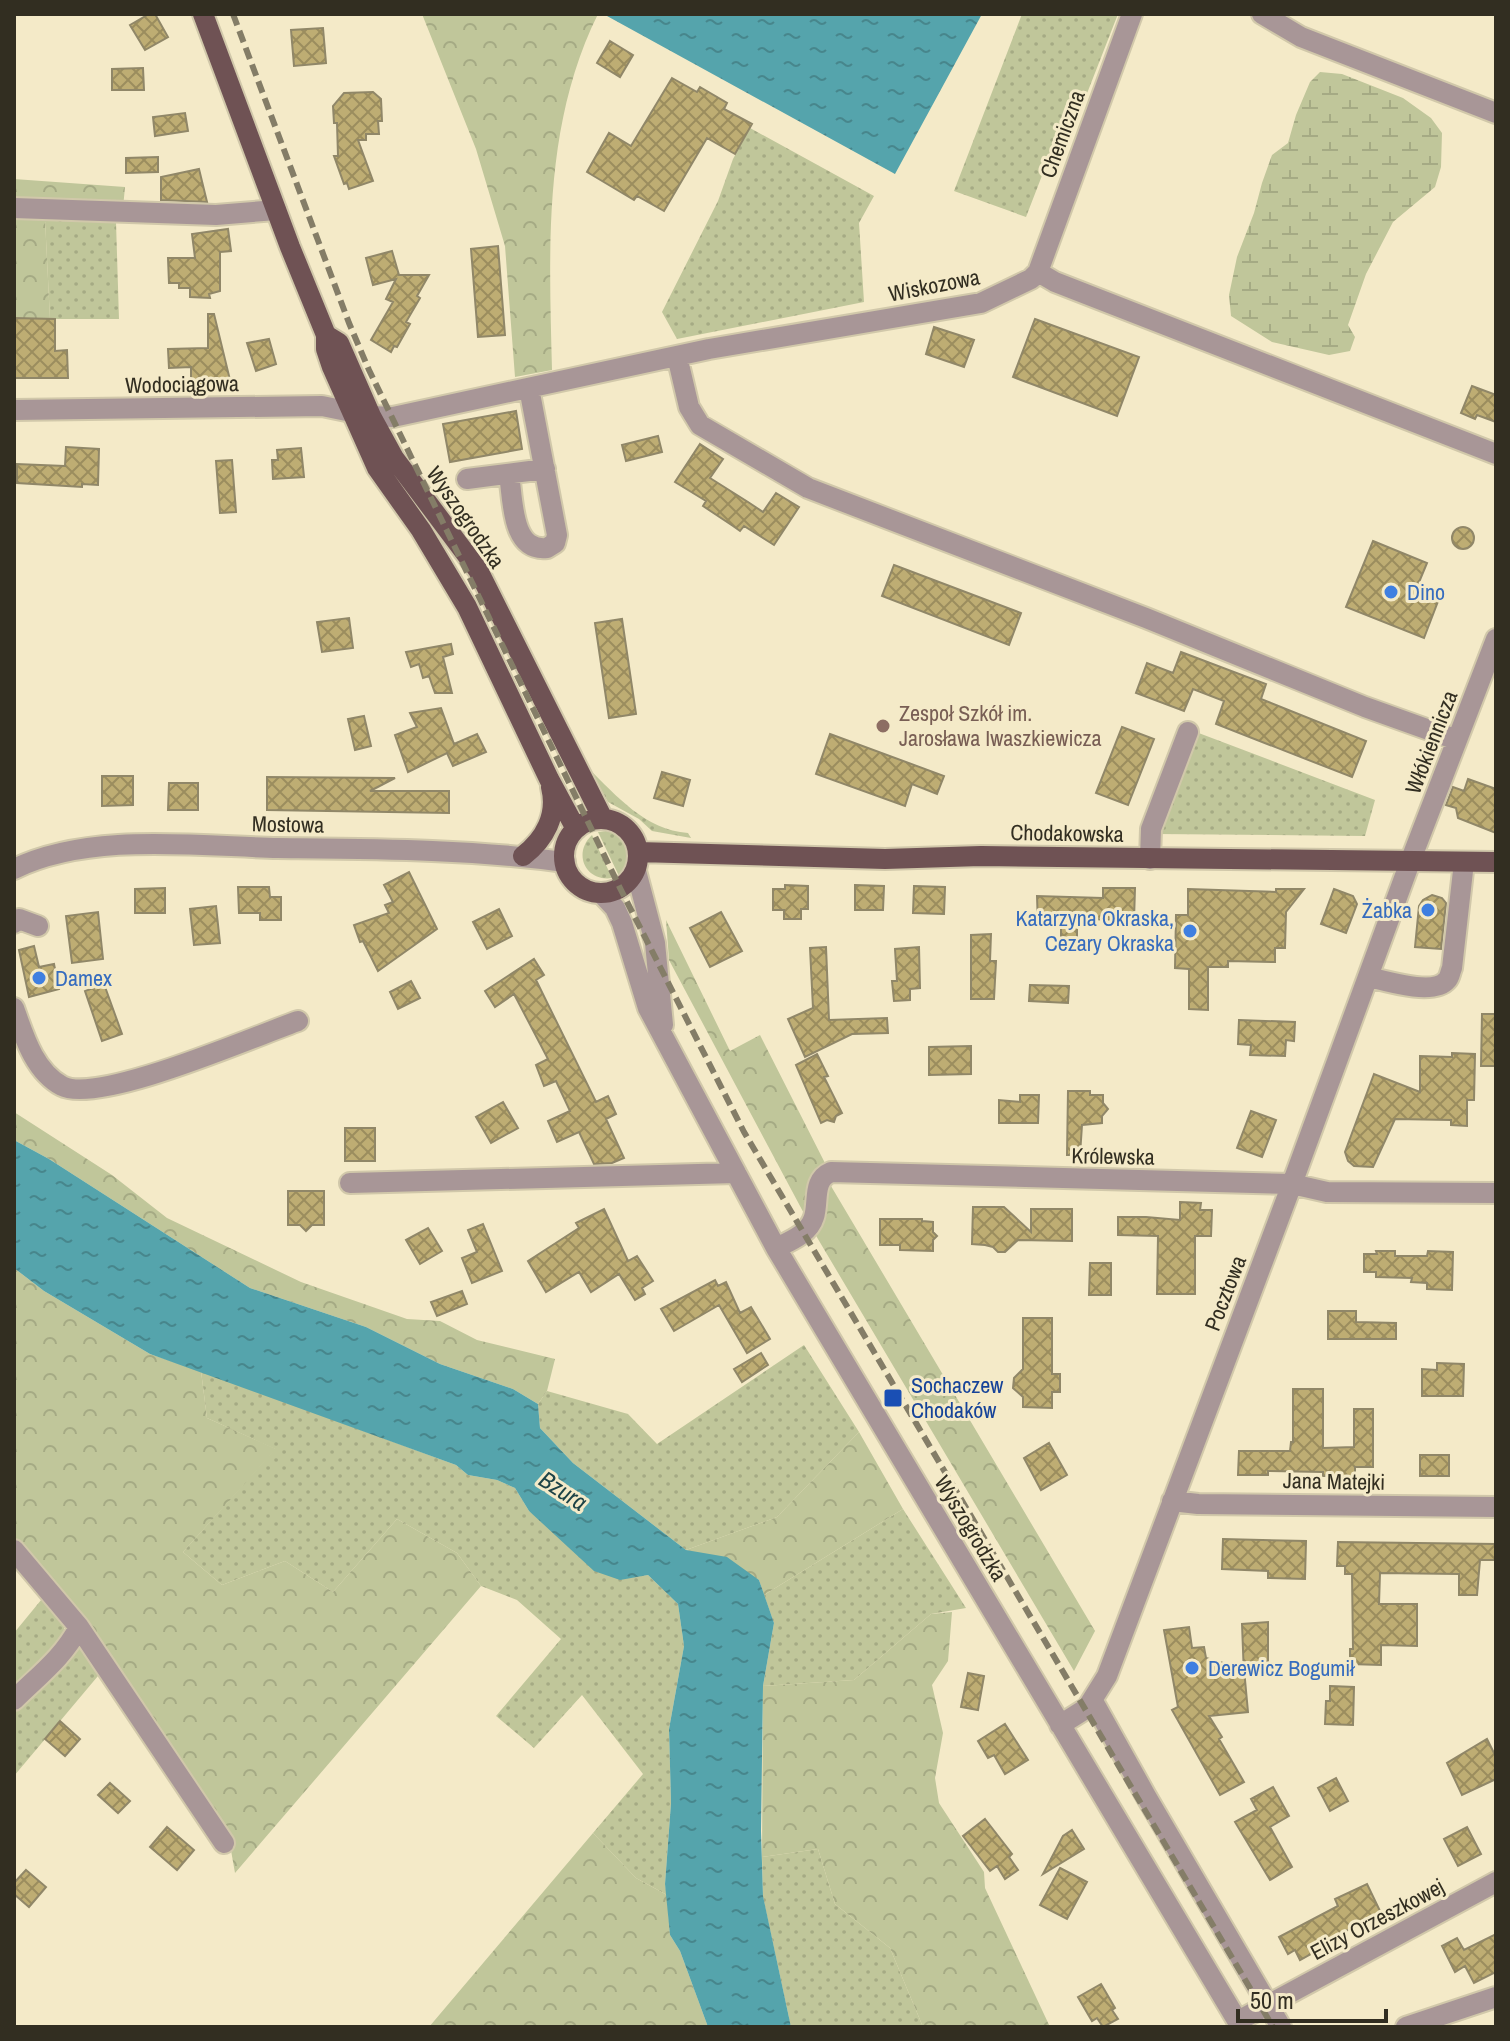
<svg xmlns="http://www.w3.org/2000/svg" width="1510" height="2041" font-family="'Archivo Narrow',sans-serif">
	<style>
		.grass { fill: url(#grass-dots) }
		.forest { fill: url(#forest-crowns) }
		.wetland { fill: url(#wetland-marsh) }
		.water { fill: url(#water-ripples) }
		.building { fill: url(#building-cross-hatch); stroke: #908768; stroke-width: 2 }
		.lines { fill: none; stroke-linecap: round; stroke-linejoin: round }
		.minor-casing { stroke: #d1c8aa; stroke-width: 24 }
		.major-casing { stroke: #d1c8aa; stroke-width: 24 }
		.minor { stroke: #a89697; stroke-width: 20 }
		.major { stroke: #6f5254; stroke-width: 20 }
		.rail { stroke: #847d67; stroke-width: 6; stroke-dasharray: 12 6; stroke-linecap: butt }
		.shop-dot { fill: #3f7fe0; stroke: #f4eac8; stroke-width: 3 }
		.education-dot { fill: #8d6e63; stroke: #f4eac8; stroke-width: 3 }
		.transit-dot { fill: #1a4fb4; stroke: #f4eac8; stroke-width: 3 }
		.labels { text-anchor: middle; stroke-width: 6; stroke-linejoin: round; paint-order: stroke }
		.street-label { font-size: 22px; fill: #322e21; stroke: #f4eac8 }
		.shop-label { font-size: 22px; fill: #366cbe; stroke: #f4eac8; text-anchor: start }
		.education-label { font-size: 22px; fill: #785e54; stroke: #f4eac8; text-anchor: start }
		.transit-label { font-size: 22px; fill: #164399; stroke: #f4eac8; text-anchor: start }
		.water-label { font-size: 24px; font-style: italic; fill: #1d4347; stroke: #f4eac8 }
	</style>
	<defs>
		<pattern id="grass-dots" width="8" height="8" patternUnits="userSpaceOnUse" patternTransform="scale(2)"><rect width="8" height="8" fill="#c0c69a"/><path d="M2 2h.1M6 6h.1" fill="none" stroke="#a5aa84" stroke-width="1.8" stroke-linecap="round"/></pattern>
		<pattern id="forest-crowns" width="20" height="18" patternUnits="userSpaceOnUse" patternTransform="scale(2)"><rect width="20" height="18" fill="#c0c69a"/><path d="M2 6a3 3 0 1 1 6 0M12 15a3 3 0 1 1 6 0" fill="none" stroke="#a5aa84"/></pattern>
		<pattern id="wetland-marsh" width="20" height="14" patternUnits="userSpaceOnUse" patternTransform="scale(2)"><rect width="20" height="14" fill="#c0c69a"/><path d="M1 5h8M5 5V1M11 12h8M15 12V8" fill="none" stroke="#a5aa84"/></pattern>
		<pattern id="water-ripples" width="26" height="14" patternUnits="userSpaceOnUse" patternTransform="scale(2)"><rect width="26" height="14" fill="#55a4ac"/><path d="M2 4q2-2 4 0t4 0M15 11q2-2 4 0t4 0" fill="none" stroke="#47868c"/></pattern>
		<pattern id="building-cross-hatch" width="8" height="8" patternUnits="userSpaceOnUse" patternTransform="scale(2)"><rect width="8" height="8" fill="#bead73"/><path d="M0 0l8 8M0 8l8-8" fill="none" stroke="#9b8d5e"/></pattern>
	</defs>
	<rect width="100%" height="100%" fill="#f4eac8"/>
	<path class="grass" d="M1022,14H1118L1077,119L1065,116L1026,217L954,191Z
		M750,128L874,196L859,223L864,302L677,339L662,312L718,201L733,159Z
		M45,219L116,222L119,319H50Z
		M1196,732L1375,800L1365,836L1157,834Z
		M588,768C617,796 645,830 688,833L691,838L652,831L639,819L608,802Z
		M606,831C630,835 637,859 619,876L598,832Z
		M592,835L612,878C586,882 572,854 592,835Z
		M804,1345L859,1432L777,1517L686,1550L573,1463L540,1428L538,1404L547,1391L628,1414L657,1444Z
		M201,1371L456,1465L468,1475L497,1480L515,1488L529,1511L620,1579L648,1575L678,1604L684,1646L669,1729L671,1803L665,1884L667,1895L636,1878L593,1833L643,1774L582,1695L534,1748L496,1716L561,1639L517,1600L481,1586L457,1553L397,1519L333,1592L285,1561L222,1585L183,1552L275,1449L207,1418Z
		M903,1509L966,1608L931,1614L854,1680L763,1686L774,1623L764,1595Z
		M46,1594L64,1627L65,1635L14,1693V1633Z
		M83,1645L103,1670L14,1776V1709L77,1646Z
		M818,1849L835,1904L890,1948L923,2027H791L763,1897L762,1857Z"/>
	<path class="forest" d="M422,14H598C543,125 549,249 552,370L515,377L505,246L476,149Z
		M14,179L125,187L123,208L14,203Z
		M14,218L45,219L50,319L14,318Z
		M666,920L730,1051L760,1035L828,1169L808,1221L669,960Z
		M14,1112L112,1175L167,1218L301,1282L407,1319L440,1321L477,1340L555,1359L547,1391L538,1404L513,1389L440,1364L366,1327L250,1288L49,1159L14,1140Z
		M828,1181L1095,1631L1074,1671L815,1234L824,1220Z
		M14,1268L44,1291L150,1354L201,1371L207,1418L276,1449L183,1552L222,1585L285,1561L333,1592L397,1519L457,1553L481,1586L235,1873L229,1839L86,1624L56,1583L14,1539Z
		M859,1432L903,1509L764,1595L759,1580L686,1550L777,1517Z
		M952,1612L948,1661L932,1685L943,1733L935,1778L939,1803L984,1872L985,1888L1050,2027H923L890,1948L835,1904L818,1849L762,1857L763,1686L854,1680L931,1614Z
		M593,1833L636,1878L667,1895L670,1935L680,1951L708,2027H429Z"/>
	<path class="wetland" d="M1320,72L1342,74L1403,98L1431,118L1442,133L1441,167L1435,187L1393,222L1366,274L1348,325L1355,337L1350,351L1329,355L1272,342L1231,316L1229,295L1237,257L1254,213L1262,183L1272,155L1288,143L1296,115L1310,82Z"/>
	<path class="water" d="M609,14H982L895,174L607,16Z
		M14,1140L49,1159L250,1288L366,1327L440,1364L513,1389L538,1404L540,1428L573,1463L686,1550L727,1557L759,1580L774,1623L763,1686L761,1831L763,1896L791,2027H708L680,1951L670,1935L665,1884L671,1803L669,1729L684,1646L678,1604L648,1575L620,1580L594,1571L529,1511L515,1488L497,1480L468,1475L456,1465L150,1354L44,1291L14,1268Z"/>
	<path class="building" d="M149,14H155L168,37L145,50L130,25Z
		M323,28L326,63L294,66L291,30Z
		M610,41L633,55L620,77L597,63Z
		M143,68L144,90H112V69Z
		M672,78L697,92L700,87L727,103L724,109L752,124L735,154L707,138L664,211L637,196L634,200L587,172L609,133L631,146Z
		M373,92L381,99L382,121H378L379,134H366V140H358L373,181L349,189L347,183L344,184L334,156H338L337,123H334L333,106L344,93Z
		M185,113L188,131L155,136L153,117Z
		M158,157V172L126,173V158Z
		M199,169L207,202L161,200V177Z
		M228,229L231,251L220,252V291L209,294L210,298L190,297V288H179V283H169L168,258H195L192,234Z
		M498,246L505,335L478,337L471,249Z
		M392,251L399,275H429L417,296L420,298L406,322L410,324L397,347L394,346L391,352L371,340L393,302L386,299L396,279L373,285L366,258Z
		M208,314H214L230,380L222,382L221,386H191V367L169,368L168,349L208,348Z
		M14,318L55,319V351L67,350L68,378H14Z
		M1035,319L1139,357L1117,416L1013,377Z
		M934,327L974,340L964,367L926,354Z
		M269,339L276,364L256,371L247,343Z
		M1472,386L1496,395V422L1477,415L1475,419L1461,413Z
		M516,411L522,449L450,462L443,424Z
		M658,436L662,452L626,461L622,445Z
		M700,444L723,459L710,478L748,502L763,512L776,493L799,507L774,545L744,526L740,531L733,526L703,506L706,501L675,482Z
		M66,447L99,449L98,485L82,484V487L17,483V464L65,466Z
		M301,448L304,477L273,479L272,460H278L277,450Z
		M232,460L236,512L220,513L216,461Z
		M1452 538a11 11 0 1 1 22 0a11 11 0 1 1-22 0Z
		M1373,541L1427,563L1417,587L1440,596L1424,638L1346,607Z
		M894,565L1021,613L1009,645L882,596Z
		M349,618L353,648L322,652L317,622Z
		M622,619L636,714L609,718L595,623Z
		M451,644L453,654L443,657L452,693H435L429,676L423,678L419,664L411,667L406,652Z
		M1181,652L1266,684L1261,699L1366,741L1352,777L1216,724L1224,701L1193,689L1184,711L1136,693L1147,663L1173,673Z
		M441,708L454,744L477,734L486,752L453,766L447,753L408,772L395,735L417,727L410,713Z
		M364,716L371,746L355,750L348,719Z
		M1122,727L1154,739L1128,805L1096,793Z
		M830,734L944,776L937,794L912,784L905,806L816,774Z
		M662,772L690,780L683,806L654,798Z
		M102,776H133V805L102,806Z
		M267,777L395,778L370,791H449V813L267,810Z
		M1468,779L1496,789V833L1458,818L1456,808L1446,805L1453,787L1464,791Z
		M169,783H198V810H168Z
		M409,872L437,929L378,971L363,941L360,942L354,925L389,913L385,905L393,902L384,885Z
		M785,885L808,886V909H801V919H784V910H773V889H785Z
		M855,885L884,886L883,910H855Z
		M914,886L945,887L944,914L913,913Z
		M238,887H269L270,897H281V920H260V913H239Z
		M165,888V913H135V889Z
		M1103,888H1135L1134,920L1077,919V944L1061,943V927L1038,926L1037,896L1103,898Z
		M1188,889L1276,892V889H1304L1286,912L1285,948H1275V962L1228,961V967H1208V1010L1189,1009V969L1175,968L1176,915H1188Z
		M1334,889L1353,896L1357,904L1346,933L1321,924Z
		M1432,895L1442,898L1446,903L1441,949L1415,947L1419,906L1423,900Z
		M216,906L220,943L194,945L190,909Z
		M499,909L512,936L487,949L473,922Z
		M98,912L103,959L72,963L66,916Z
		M721,912L742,951L710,967L690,928Z
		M991,934L990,961H996L994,999H971V935Z
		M34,946L39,967L54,964L59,989L29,997L19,950Z
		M826,947L829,1020L887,1018L888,1033L852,1034L805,1057L788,1019L813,1008L810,948Z
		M919,947L920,988L910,989V1000L894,1001L892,981H897L895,949Z
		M534,959L544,975L536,980L596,1102L608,1096L616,1114L606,1119L624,1158L612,1163L594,1164L579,1132L557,1142L548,1121L570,1111L556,1081L544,1086L536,1065L548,1059L514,994L495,1007L485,991Z
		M411,981L420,998L398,1009L390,992Z
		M104,984L122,1034L102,1041L85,991Z
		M1030,985L1069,986L1068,1003L1029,1001Z
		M1482,1014H1496V1066H1481Z
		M1239,1020L1295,1022L1294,1041L1286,1040L1285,1056L1250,1055L1251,1045L1238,1044Z
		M971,1046V1074L929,1075V1047Z
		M1452,1053L1475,1054L1474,1100H1467V1126L1451,1125V1120L1395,1119L1373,1167L1354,1166L1348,1161L1345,1152L1374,1074L1420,1092V1056L1452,1057Z
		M817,1054L828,1076L824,1077L842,1113L836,1116L834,1122L827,1120L821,1123L796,1065Z
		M1068,1091H1090V1095H1103V1103L1108,1109L1102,1116V1123L1082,1125L1080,1155H1067Z
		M1020,1095H1039L1038,1123H999V1100L1020,1102Z
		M503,1102L518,1128L491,1143L476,1117Z
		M1251,1111L1276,1120L1262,1157L1237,1148Z
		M345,1128H375V1161H345Z
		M288,1191H324V1225H312L306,1231L300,1225H288Z
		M1180,1202L1201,1203L1200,1210H1212L1211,1236H1195V1294H1157L1158,1236L1118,1235V1217H1146L1180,1220Z
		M973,1207H1004L1031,1232V1209H1072V1241L1018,1240L1005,1252H998L993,1247L985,1245L972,1244Z
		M604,1209L628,1261L637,1256L653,1281L642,1288L645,1294L635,1300L619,1274L591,1292L579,1272L546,1292L528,1261L579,1228L576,1223Z
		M880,1219H922V1221L933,1222V1232L937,1236L933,1240V1251L900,1250V1245H880Z
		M483,1224L502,1271L472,1283L462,1258L477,1252L468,1230Z
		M428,1228L442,1251L420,1264L406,1240Z
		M1376,1251H1395V1256H1427L1428,1251L1453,1252L1452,1290L1427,1289V1283L1411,1282L1412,1278L1376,1277V1272H1364V1254H1377Z
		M1090,1263H1111V1295H1089Z
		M715,1280L718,1286L726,1282L740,1313L751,1307L770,1339L747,1353L719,1305L674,1331L661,1309Z
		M462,1291L467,1304L437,1316L431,1302Z
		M1328,1311H1356V1322L1396,1323V1339H1328Z
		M1023,1318H1052V1374H1060V1392H1052V1408L1023,1407V1397L1013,1388L1014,1378L1023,1369Z
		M761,1353L768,1365L742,1382L734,1369Z
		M1437,1363L1464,1364L1463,1396H1422V1369L1437,1370Z
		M1293,1389H1323V1448L1354,1447V1409H1373V1467H1355V1476H1323V1472L1268,1471V1475H1238L1239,1451H1290L1291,1442H1293Z
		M1049,1443L1067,1475L1041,1490L1024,1458Z
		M1420,1455H1449V1476H1420Z
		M1223,1539L1306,1541L1305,1579L1268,1578V1571L1222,1569Z
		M1338,1542L1496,1544V1560H1480L1477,1595H1459V1574L1380,1573L1379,1604H1417V1646L1381,1645V1665L1350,1664V1649H1353L1352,1574H1345V1566H1337Z
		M1268,1622V1674L1244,1676L1242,1624Z
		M1189,1627L1192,1648L1204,1647L1206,1658L1244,1669L1248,1712L1209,1716L1222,1737L1219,1739L1244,1782L1220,1795L1172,1710L1178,1707L1164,1630Z
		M968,1673L984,1676L978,1710L961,1707Z
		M1330,1686L1354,1687L1353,1725L1325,1724L1326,1701H1330Z
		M60,1721L80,1739L65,1756L45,1739Z
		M1005,1724L1028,1760L1005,1774L994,1755L988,1758L978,1741Z
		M1487,1739L1496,1757V1779L1462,1795L1447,1763Z
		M1336,1778L1348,1801L1330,1811L1318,1788Z
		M110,1783L130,1801L118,1813L98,1795Z
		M1273,1787L1289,1816L1270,1827L1292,1867L1270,1880L1235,1822L1257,1810L1251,1799Z
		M985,1819L1012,1854L1009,1857L1018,1870L1005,1879L997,1866L990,1871L963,1836Z
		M167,1827L194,1850L177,1870L150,1847Z
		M1467,1827L1481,1854L1458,1866L1444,1839Z
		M1072,1830L1084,1849L1043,1874L1063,1836Z
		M1060,1868L1087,1882L1067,1919L1040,1905Z
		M26,1870L46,1887L29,1907L14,1894V1883Z
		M1367,1884L1381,1913L1336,1936L1325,1943L1327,1945L1300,1960L1295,1950L1288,1954L1279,1937L1338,1906L1335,1899Z
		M1496,1934V1972L1474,1983L1465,1966L1455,1972L1442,1946L1457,1938L1464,1950Z
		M1101,1984L1115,2008L1112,2010L1118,2019L1103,2027L1097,2018L1092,2021L1078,1997Z"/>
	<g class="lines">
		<defs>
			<path id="minor" d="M1262,14L1301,37L1496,113
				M14,208L216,215L276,210
				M1038,272L1132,14
				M677,356L689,407L700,425L808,488L1146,618L1365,707L1457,740
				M14,410L322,406L371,416L393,417L709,349L981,303L1031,279L1038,272L1055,282L1496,454
				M509,474C513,499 511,552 547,548L555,543L557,535L529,388
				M467,479L545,469
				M1150,859L1151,829L1188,732
				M14,869C89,832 196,846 278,848C374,849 470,849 565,862
				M636,871L655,943L663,1025
				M601,893L615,908L622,923L648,1008L776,1248L1241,2027
				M14,923L19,919L38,926
				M1369,977C1385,981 1434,996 1447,980C1450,977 1450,972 1452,968L1464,862
				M14,1008C24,1036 34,1071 62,1086C98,1105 255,1036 298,1021
				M350,1183L736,1173
				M776,1248C790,1241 809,1234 814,1217C819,1201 812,1180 831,1172L1292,1184L1327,1192L1496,1193
				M1172,1501L1198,1504L1496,1507
				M14,1550L79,1627C63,1658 38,1676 14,1700
				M79,1627L224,1843
				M1093,1701L1146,1796L1281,2027
				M1060,1725L1087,1708L1107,1676L1292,1184L1410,862L1496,639
				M1238,2021L1496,1882
				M1406,2027L1496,1997"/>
			<path id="major" d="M203,14L290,247L326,335V349L332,367L377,468L421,530L467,607L549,779L576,829
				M326,335L339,343L371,416L394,458L478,570L603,819
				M564 856a37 37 0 1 1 74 0a37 37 0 1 1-74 0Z
				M638,852L885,859L981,856L1496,862
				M523,856C545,839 558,815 551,787"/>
		</defs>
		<use href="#minor" class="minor-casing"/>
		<use href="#major" class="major-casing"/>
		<use href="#minor" class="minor"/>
		<use href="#major" class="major"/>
		<path class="rail" d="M233,14L349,323L369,370L620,888L744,1132L1273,2027"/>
	</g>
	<g class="shop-dot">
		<circle cx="1391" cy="592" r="8"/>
		<circle cx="1428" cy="910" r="8"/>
		<circle cx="1190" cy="931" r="8"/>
		<circle cx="39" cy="978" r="8"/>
		<circle cx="1192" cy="1668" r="8"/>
	</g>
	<circle class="education-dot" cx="883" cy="726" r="8"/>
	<rect class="transit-dot" x="883" y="1388" width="20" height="20" rx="4"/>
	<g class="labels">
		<g class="street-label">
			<text transform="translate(1062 134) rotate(-70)" y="8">Chemiczna</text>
			<text transform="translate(934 285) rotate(-11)" y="8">Wiskozowa</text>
			<text transform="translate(182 384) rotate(-1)" y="8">Wodociągowa</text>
			<text transform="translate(466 517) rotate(55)" y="8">Wyszogrodzka</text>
			<text transform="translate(1431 742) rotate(-69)" y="8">Włókiennicza</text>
			<text transform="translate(288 824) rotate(1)" y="8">Mostowa</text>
			<text transform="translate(1067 833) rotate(1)" y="8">Chodakowska</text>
			<text transform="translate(1113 1156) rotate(1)" y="8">Królewska</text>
			<text transform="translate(1225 1293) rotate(-69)" y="8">Pocztowa</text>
			<text transform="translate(1334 1481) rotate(1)" y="8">Jana Matejki</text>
			<text transform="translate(971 1528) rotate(59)" y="8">Wyszogrodzka</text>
			<text transform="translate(1377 1919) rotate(-28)" y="8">Elizy Orzeszkowej</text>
		</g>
		<g class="shop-label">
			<text x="1407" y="600">Dino</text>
			<text x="1412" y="918" text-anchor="end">Żabka</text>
			<text x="1174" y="926" text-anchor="end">Katarzyna Okraska,<tspan x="1174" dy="25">Cezary Okraska</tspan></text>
			<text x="55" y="986">Damex</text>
			<text x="1208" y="1676">Derewicz Bogumił</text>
		</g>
		<g class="education-label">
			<text x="899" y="721">Zespoł Szkół im.<tspan x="899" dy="25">Jarosława Iwaszkiewicza</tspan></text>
		</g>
		<g class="transit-label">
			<text x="911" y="1393">Sochaczew<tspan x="911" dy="25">Chodaków</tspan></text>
		</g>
		<g class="water-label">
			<text transform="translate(563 1491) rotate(33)" y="8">Bzura</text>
		</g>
	</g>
	<rect width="1510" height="2041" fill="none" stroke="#322e21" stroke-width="32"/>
	<path d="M1238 2009v12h148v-12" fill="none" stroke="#322e21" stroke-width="4"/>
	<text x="1250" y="2009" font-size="24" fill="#322e21" stroke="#f4eac8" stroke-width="6" paint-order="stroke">50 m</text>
</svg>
